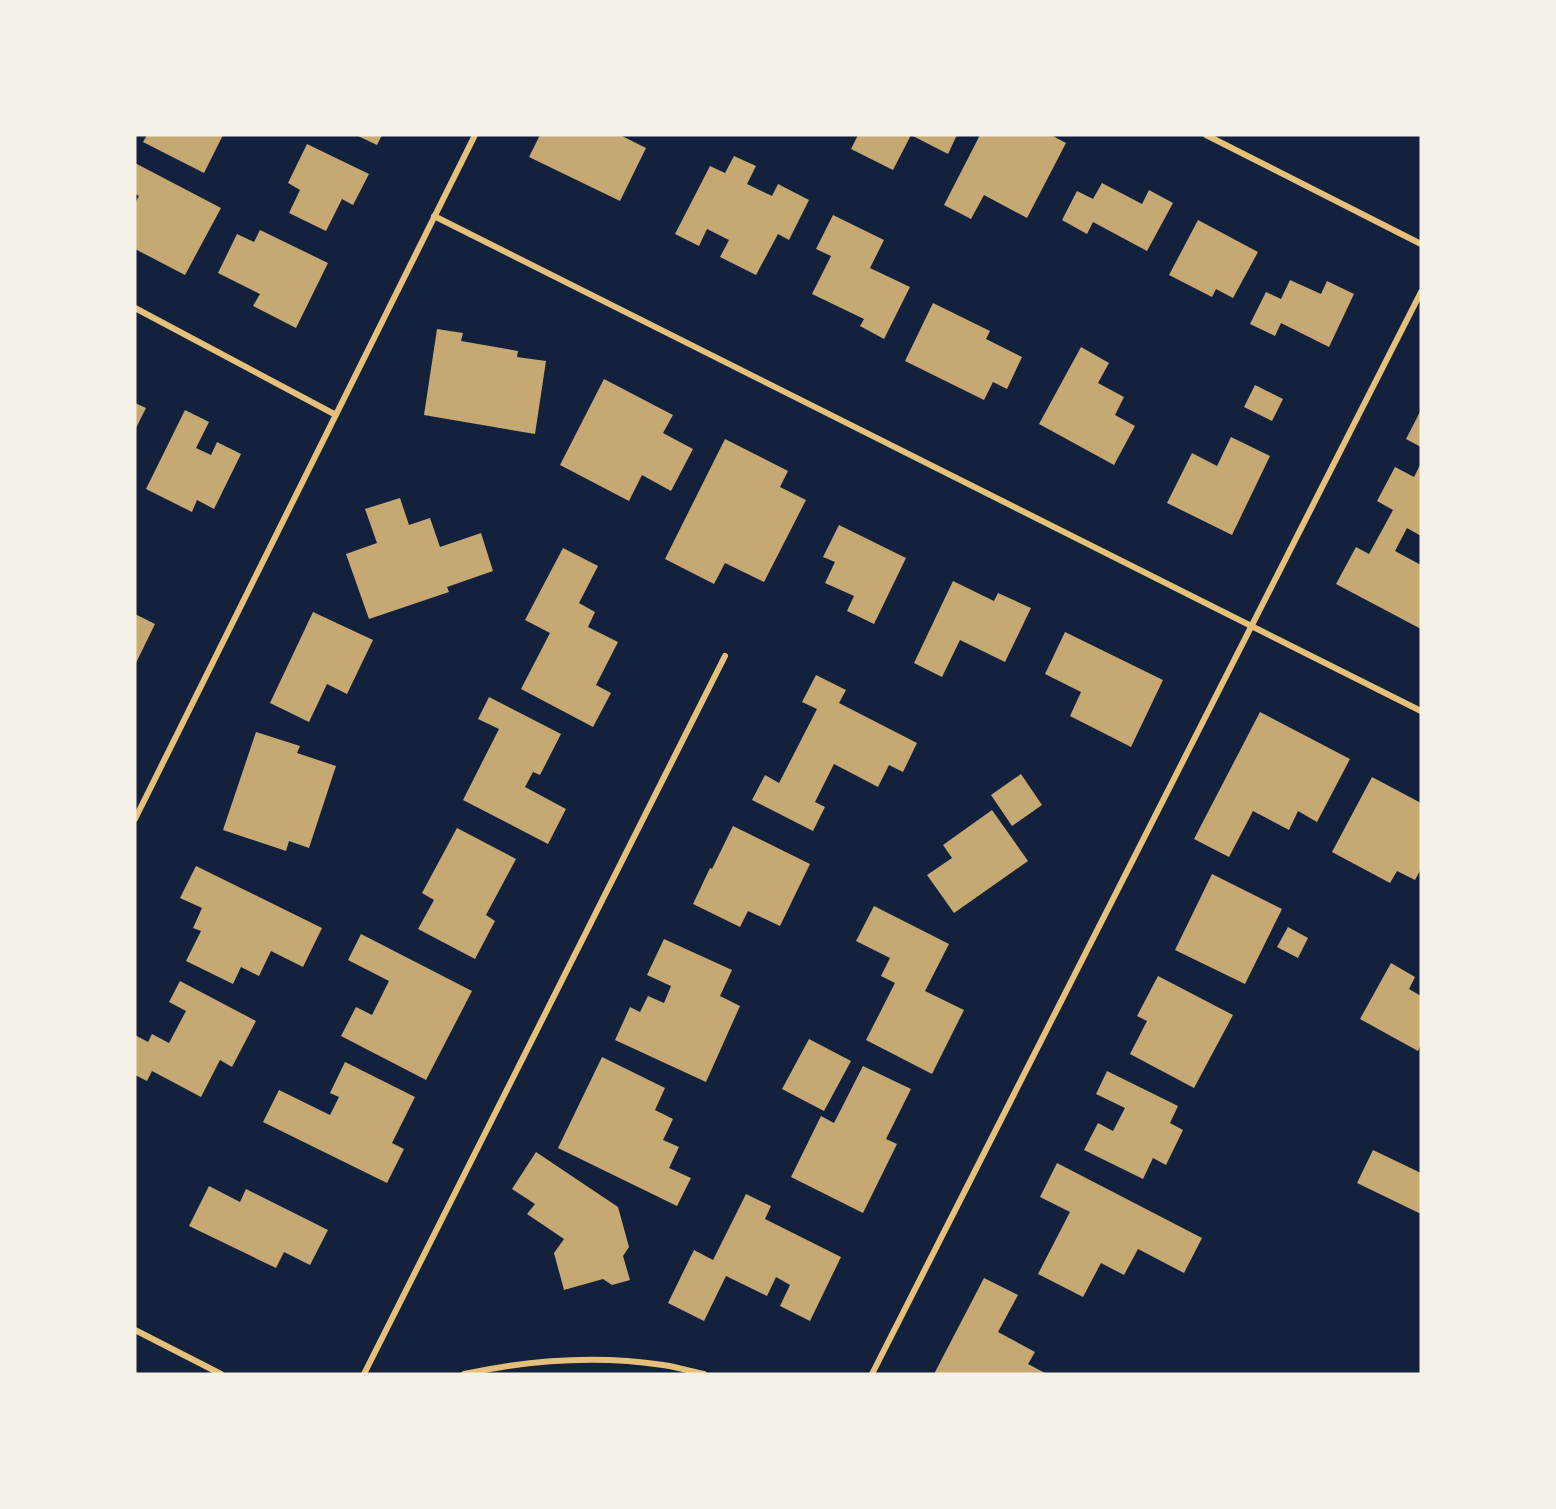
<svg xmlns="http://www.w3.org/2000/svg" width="1556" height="1509" font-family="Overpass,sans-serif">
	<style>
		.building { fill: #c6a872 }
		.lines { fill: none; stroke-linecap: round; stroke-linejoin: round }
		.minor { stroke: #e5c07b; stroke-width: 6 }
	</style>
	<rect width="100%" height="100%" fill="#14213d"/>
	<path class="building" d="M147,135H223L204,173L143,142Z
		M356,135H382L377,145Z
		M540,135H620L646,148L620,201L529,157Z
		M858,135H911L893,170L851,149Z
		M911,135H957L948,154Z
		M980,135H1051L1066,143L1027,218L984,195L971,219L944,205Z
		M307,144L369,174L353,205L342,199L326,231L289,213L300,190L288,183Z
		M734,156L756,166L747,184L772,196L778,184L809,200L789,240L778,234L756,275L720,257L729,240L707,229L699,246L675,234L710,166L725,173Z
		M135,163L221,208L185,275L135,249V203L139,196L135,194Z
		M1102,183L1142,204L1149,190L1173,203L1147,251L1093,222L1087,234L1062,220L1077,191L1093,199Z
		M833,215L884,240L870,268L910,287L884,339L860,326L864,319L812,294L831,256L816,249Z
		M1198,220L1258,252L1233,298L1216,289L1212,297L1169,275Z
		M260,230L328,263L296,328L253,306L260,294L218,273L237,234L254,242Z
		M1290,280L1321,294L1327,281L1354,294L1329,347L1281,323L1275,336L1250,324L1266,292L1281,299Z
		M933,303L990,331L986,339L1022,357L1007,389L993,382L984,400L905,361Z
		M437,329L463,333L461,341L518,351L517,357L546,361L535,434L424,415Z
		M1081,347L1109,363L1098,383L1124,397L1115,415L1135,426L1114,465L1039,424Z
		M604,379L673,415L663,433L693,449L671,491L642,475L629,501L560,465Z
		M1255,385L1283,399L1272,421L1244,407Z
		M135,403L146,408L135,430Z
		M185,410L209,422L196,448L211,455L217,442L241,454L214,509L197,500L192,512L146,489Z
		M1421,410V447L1406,439Z
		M1231,437L1270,456L1232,535L1167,503L1192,453L1217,466Z
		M725,439L788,471L780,487L806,500L764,582L725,563L714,584L665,559Z
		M1421,463V536L1407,528L1395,551L1421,565V629L1336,584L1356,547L1369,554L1393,510L1377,501L1395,467L1414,477Z
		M400,498L409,525L430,518L440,547L481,533L493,571L447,587L449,592L369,619L346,554L377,543L365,509Z
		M839,525L906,558L874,624L847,611L854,596L825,583L835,562L823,557Z
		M563,548L598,566L579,603L595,612L588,627L618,642L596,685L611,693L593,727L521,689L550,633L525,620Z
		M953,581L994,601L998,593L1031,608L1005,662L960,640L942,677L914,663Z
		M313,612L373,640L347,694L327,684L309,722L270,703Z
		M135,614L155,624L135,665Z
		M1065,632L1163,680L1131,747L1070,716L1081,692L1045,674Z
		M816,675L846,690L839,703L917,743L903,772L889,765L878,787L834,764L815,802L825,807L813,831L752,800L765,775L779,783L817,709L802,702Z
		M489,697L561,734L540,775L533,772L525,787L566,809L548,844L463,800L499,729L478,719Z
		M1260,712L1350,759L1317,822L1298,811L1289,830L1253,811L1229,857L1194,839Z
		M256,732L300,746L297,753L336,766L309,848L289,841L286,851L223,830Z
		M1021,774L1042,805L1012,826L991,795Z
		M1372,777L1421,803V869L1415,880L1397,871L1390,883L1332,852Z
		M992,810L1028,861L954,913L927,875L952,858L943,845Z
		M733,826L810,864L780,926L748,911L740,927L693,904L710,868L712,869Z
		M457,828L516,859L486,915L495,921L475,959L418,929L434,900L422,893Z
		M196,866L322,928L303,967L271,951L259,976L241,967L233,984L186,961L201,931L193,928L202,908L180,898Z
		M1212,874L1282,909L1245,984L1175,950Z
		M874,906L949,944L925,991L964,1010L932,1074L866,1040L895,983L881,976L890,958L856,941Z
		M1288,927L1308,938L1298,958L1277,947Z
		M361,934L472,991L426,1080L341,1036L356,1007L372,1015L389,981L348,960Z
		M664,939L732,970L720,996L740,1006L706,1082L615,1040L630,1007L640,1012L648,996L664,1003L671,986L647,975Z
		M1391,963L1415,977L1409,989L1421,996V1044L1418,1051L1360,1019Z
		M1158,976L1233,1015L1194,1088L1130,1054L1147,1021L1137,1016Z
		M180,981L256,1021L232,1067L220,1060L201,1097L152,1071L147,1081L135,1075V1035L148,1042L152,1034L169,1043L186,1011L169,1002Z
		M809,1039L851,1061L824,1111L782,1089Z
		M602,1057L665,1088L655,1110L673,1119L663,1140L679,1147L669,1168L691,1178L677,1206L558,1148Z
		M345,1062L415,1097L392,1143L404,1149L387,1183L263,1122L279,1090L330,1115L339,1097L330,1093Z
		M863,1066L911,1089L886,1139L897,1144L863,1213L791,1177L821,1116L834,1123Z
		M1107,1071L1178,1106L1170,1123L1183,1130L1166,1165L1153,1158L1143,1179L1084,1150L1098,1123L1113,1131L1125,1108L1096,1094Z
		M1373,1150L1421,1173V1214L1357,1183Z
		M536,1152L618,1207L629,1247L623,1256L630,1280L612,1285L603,1279L564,1290L554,1253L564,1239L527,1214L535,1204L512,1189Z
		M1057,1163L1202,1238L1184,1273L1138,1249L1124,1275L1101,1263L1083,1297L1038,1274L1070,1212L1040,1197Z
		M209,1186L240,1202L246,1189L328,1230L310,1265L284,1252L276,1268L189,1226Z
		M746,1194L771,1206L765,1219L841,1257L810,1321L780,1306L790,1285L776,1277L767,1296L726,1276L704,1321L668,1303L694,1250L713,1260Z
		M984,1278L1018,1295L998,1332L1035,1352L1028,1364L1047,1374H934Z"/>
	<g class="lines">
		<path class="minor" d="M1206,135L1421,244
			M434,216L1421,711
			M135,308L336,415
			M135,819L475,135
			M135,1330L221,1374
			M364,1374L725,656
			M464,1374C529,1360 597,1355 663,1365C677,1367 690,1371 704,1374
			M872,1374L1421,292"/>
	</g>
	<rect width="1556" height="1509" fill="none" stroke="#f6f1e7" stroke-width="273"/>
</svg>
